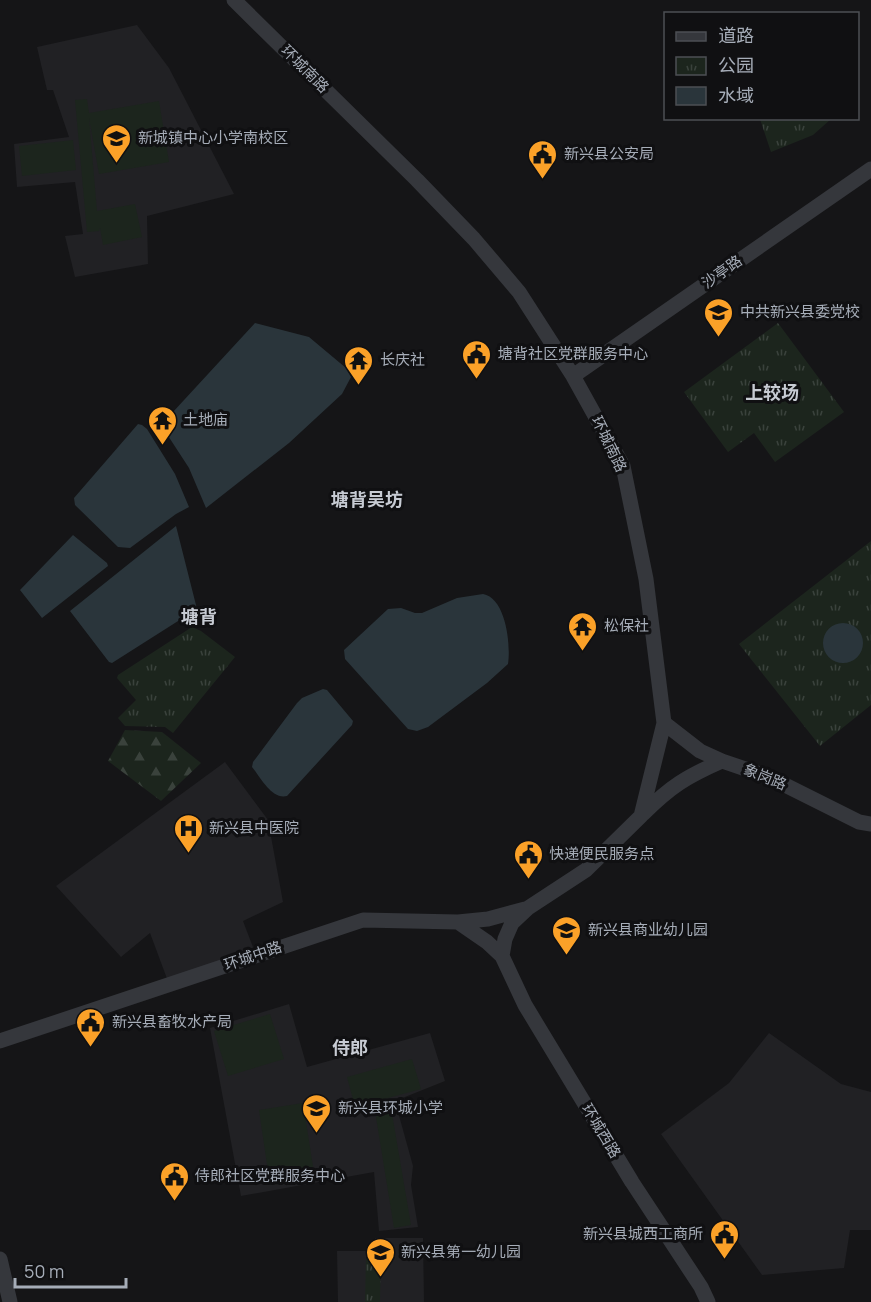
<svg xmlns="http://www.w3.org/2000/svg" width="871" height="1302" font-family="Manrope,'Noto Sans SC',sans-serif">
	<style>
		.built { fill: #212124 }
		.grass { fill: #1c251d }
		.forest { fill: url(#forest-firs) }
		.park { fill: url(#park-tufts) }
		.water { fill: #2a353b }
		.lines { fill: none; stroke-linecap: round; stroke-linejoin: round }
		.street { stroke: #35373c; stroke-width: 15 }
		.labels { text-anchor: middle; stroke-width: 6; stroke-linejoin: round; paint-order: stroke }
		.street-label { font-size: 15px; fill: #a6adb8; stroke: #101012 }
		.poi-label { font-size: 15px; fill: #a6adb8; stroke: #101012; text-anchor: start }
		.quarter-label { font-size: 18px; font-weight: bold; fill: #c7cbd3; stroke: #101012 }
	</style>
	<defs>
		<pattern id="forest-firs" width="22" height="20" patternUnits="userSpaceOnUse" patternTransform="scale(1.5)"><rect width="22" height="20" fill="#1c251d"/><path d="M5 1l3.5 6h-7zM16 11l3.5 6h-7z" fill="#3a423c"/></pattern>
		<pattern id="park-tufts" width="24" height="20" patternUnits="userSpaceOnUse" patternTransform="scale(1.5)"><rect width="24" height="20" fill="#1c251d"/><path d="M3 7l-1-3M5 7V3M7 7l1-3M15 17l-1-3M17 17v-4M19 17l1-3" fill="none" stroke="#3a423c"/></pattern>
	</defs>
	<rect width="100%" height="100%" fill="#151517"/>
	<path class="built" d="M137,25L169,68L234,194L147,216L148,264L75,277L65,236L83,234L75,182L17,187L14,144L69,137L53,90H47L37,47Z
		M225,762L268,820L283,902L243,921L256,955L169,984L150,933L121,957L56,886Z
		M289,1004L307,1067L430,1033L445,1081L395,1101L413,1166L411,1185L418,1227L379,1231L374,1172L241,1196L210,1028Z
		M769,1033L841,1084L871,1092V1230H850L844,1268L762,1275L661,1134L729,1083Z
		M375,1238H423L424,1302H338L337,1251H374Z"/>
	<path class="grass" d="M87,99L89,113L159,101L169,162L99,174L89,118L97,211L135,204L142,237L103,245L100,228L99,231L87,232L75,100Z
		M73,140L76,170L22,176L19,146Z
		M270,1014L284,1059L228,1076L214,1031Z
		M412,1059L421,1089L355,1107L347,1077Z
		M390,1102L411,1225L394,1228L374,1105Z
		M303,1103L315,1179L270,1185L259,1110Z"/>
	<path class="forest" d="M125,730L162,732L201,763L161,801L108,761Z"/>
	<path class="park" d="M760,119V118L831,119L813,135L771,152Z
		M778,323L844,412L775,462L754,433L728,452L684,392Z
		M871,541V705L820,746L739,644Z
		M192,627L201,631L235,657L173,733L165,727L125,726L118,718L136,700L117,678L118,675Z
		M366,1257H381L380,1302H365Z"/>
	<path class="water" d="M255,323L309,337L346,368L351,377L342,394L289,443L206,508L189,468L161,425Z
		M138,424L142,425L147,429L175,474L189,507L176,514L130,548L118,547L75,505L74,498Z
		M176,526L197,609L112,663L109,662L70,611Z
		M73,535L107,563L108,566L42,618L20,590Z
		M483,594C506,598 511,645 508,664L487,683L428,727L417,731L408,729L345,659L344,650L388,609L401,608L415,613H422L457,598Z
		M823 643a20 20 0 1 1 40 0a20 20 0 1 1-40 0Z
		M323,689L327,690L353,721L352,725L287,796C272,800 261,778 252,767L253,762L297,703L302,698Z"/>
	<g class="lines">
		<path class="street" d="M234,0L417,180L474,239L519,292L573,376L623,466L646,579L664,723L641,816L586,870L528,908L512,923L505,939L502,956
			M573,376L871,169
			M664,723L700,751L722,761L769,777L859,822L871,824
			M643,814C671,786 686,777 722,761
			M458,922L488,919L525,909
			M0,1041L363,920L458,922L487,942L502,956L525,1005L632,1182L701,1287L708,1302
			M0,1259L10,1302"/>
	</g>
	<defs>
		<symbol id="school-pin" viewBox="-11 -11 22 30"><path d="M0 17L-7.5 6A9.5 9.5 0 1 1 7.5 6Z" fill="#fba128" stroke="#101012"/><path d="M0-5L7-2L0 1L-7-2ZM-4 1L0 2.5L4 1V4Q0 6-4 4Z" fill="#111"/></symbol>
		<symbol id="civic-pin" viewBox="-11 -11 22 30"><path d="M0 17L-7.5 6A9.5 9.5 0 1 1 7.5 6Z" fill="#fba128" stroke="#101012"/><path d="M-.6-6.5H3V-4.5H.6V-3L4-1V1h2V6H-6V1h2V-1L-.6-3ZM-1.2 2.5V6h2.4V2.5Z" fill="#111"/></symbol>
		<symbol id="temple-pin" viewBox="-11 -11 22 30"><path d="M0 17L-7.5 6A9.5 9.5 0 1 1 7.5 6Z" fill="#fba128" stroke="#101012"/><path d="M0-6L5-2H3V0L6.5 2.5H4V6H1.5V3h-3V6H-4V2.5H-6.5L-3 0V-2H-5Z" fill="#111"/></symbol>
		<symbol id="hospital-pin" viewBox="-11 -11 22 30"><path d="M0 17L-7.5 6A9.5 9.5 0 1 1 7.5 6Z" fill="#fba128" stroke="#101012"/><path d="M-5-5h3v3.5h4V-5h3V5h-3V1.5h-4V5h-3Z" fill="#111"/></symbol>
	</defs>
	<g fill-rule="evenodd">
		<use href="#school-pin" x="100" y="122" width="33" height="45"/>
		<use href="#civic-pin" x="526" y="138" width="33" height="45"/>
		<use href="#school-pin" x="702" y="296" width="33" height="45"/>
		<use href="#civic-pin" x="460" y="338" width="33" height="45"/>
		<use href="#temple-pin" x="342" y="344" width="33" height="45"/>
		<use href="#temple-pin" x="146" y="404" width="33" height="45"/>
		<use href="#temple-pin" x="566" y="610" width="33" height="45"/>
		<use href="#hospital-pin" x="172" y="812" width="33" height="45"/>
		<use href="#civic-pin" x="512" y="838" width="33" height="45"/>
		<use href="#school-pin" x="550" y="914" width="33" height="45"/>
		<use href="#civic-pin" x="74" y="1006" width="33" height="45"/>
		<use href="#school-pin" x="300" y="1092" width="33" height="45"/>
		<use href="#civic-pin" x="158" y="1160" width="33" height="45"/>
		<use href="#civic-pin" x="708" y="1218" width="33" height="45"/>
		<use href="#school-pin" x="364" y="1236" width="33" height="45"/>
	</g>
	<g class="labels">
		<g class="street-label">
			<text transform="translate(305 69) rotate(45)" y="5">环城南路</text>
			<text transform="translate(722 272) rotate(-35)" y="5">沙亭路</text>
			<text transform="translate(609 444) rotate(64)" y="5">环城南路</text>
			<text transform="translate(765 777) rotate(22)" y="5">象岗路</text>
			<text transform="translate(253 956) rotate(-19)" y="5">环城中路</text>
			<text transform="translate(601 1131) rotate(59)" y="5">环城西路</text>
		</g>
		<g class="poi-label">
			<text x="138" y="143">新城镇中心小学南校区</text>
			<text x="564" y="159">新兴县公安局</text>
			<text x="740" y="317">中共新兴县委党校</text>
			<text x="498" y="359">塘背社区党群服务中心</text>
			<text x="380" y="365">长庆社</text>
			<text x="183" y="425">土地庙</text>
			<text x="604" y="631">松保社</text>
			<text x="209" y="833">新兴县中医院</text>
			<text x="549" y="859">快递便民服务点</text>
			<text x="588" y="935">新兴县商业幼儿园</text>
			<text x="112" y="1027">新兴县畜牧水产局</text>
			<text x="338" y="1113">新兴县环城小学</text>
			<text x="195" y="1181">侍郎社区党群服务中心</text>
			<text x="703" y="1239" text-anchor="end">新兴县城西工商所</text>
			<text x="401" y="1257">新兴县第一幼儿园</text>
		</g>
		<g class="quarter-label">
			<text x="772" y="399">上较场</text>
			<text x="367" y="506">塘背吴坊</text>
			<text x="199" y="623">塘背</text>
			<text x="350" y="1054">侍郎</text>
		</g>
	</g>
	<rect x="664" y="12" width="195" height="108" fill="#101012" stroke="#4c4f54" stroke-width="1.5"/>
	<rect x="676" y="32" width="30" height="9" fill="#35373c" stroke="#4c4f54" stroke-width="1.5"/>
	<text x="718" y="42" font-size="18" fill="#a6adb8">道路</text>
	<rect x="676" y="57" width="30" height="18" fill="url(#park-tufts)" stroke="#4c4f54" stroke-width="1.5"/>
	<text x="718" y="72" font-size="18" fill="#a6adb8">公园</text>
	<rect x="676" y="87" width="30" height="18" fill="#2a353b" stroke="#4c4f54" stroke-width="1.5"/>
	<text x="718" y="102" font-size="18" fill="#a6adb8">水域</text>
	<path d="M15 1278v9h111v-9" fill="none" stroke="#a6adb8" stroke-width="3"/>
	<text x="24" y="1278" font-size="18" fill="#a6adb8" stroke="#101012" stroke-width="4.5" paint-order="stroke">50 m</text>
</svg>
